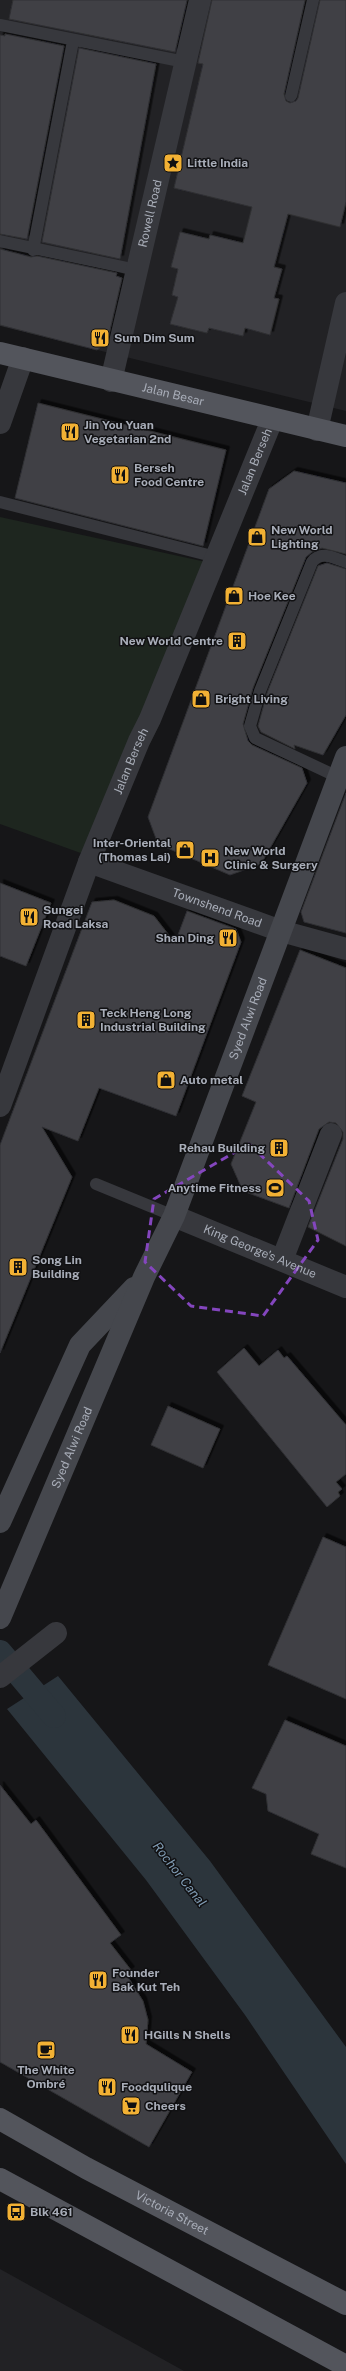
<svg xmlns="http://www.w3.org/2000/svg" width="346" height="2371" font-family="'Public Sans',sans-serif">
	<style>
		.built { fill: #222225 }
		.green { fill: #1e261f }
		.water { fill: #2c353c }
		.lines { fill: none; stroke-linecap: round; stroke-linejoin: round }
		.canal { stroke: #2c353c; stroke-width: 24 }
		.building { fill: #404145; stroke: #303034; filter: url(#shadow) }
		.lane { stroke: #37383d; stroke-width: 12 }
		.street { stroke: #37383d; stroke-width: 22 }
		.secondary { stroke: #45474d; stroke-width: 22 }
		.primary { stroke: #53555c; stroke-width: 22 }
		.marked { fill: none; stroke: #8446be; stroke-width: 3; stroke-dasharray: 8 5; stroke-linejoin: round }
		.labels { text-anchor: middle; stroke-width: 3; stroke-linejoin: round; paint-order: stroke }
		.poi-label { font-size: 12px; font-weight: bold; fill: #a8adb8; stroke: #111113; text-anchor: start }
		.street-label { font-size: 12px; fill: #a8adb8; stroke: #111113 }
		.water-label { font-size: 13px; font-style: italic; fill: #7f9bb3; stroke: #111113 }
	</style>
	<defs>
		<filter id="shadow"><feDropShadow dx="3.5" dy="-3.5" stdDeviation="0" flood-color="#0009"/></filter>
	</defs>
	<rect width="100%" height="100%" fill="#161618"/>
	<path class="built" d="M0,0H346V411L0,326Z
		M0,2269L184,2371H0Z"/>
	<path class="green" d="M0,517L206,562L89,856L0,824Z"/>
	<path class="water" d="M58,1676L210,1861L346,2047V2164L245,2015L146,1880L7,1709Z"/>
	<g class="lines">
		<path class="canal" d="M0,1652L54,1716"/>
	</g>
	<path class="building" d="M13,0H187L175,52L9,19Z
		M212,0H305L284,94L286,101L290,103L296,101L298,98L320,0H346V202L340,227L288,214L274,267L282,269L274,298L279,299L270,335L245,328L243,336L209,328L207,333L170,324L178,297L172,295L178,269L171,267L180,232L209,239L210,235L243,243L252,207L174,188L203,64L198,63Z
		M5,34L64,46L27,239L0,234V35L5,36Z
		M79,48L156,64L120,259L42,242Z
		M0,249L31,257L37,256L117,273L116,276L122,278L107,343L97,350L0,325Z
		M38,403L226,450L203,546L15,498Z
		M294,471L346,483V554L322,548L312,552L306,557L253,688L243,724L248,741L252,745L302,768L307,783L261,864L230,875L158,844L148,817L269,489Z
		M327,563L346,569V715L323,755L294,745L295,749L261,732L258,726L267,693L318,566Z
		M346,793V933L304,922L301,912Z
		M0,883L51,903L26,966L0,956Z
		M114,900L154,916L175,943L187,911L236,929L241,942L176,1116L99,1088L78,1141L42,1127L72,1177L0,1353V1145L92,902Z
		M300,950L346,968V1246L308,1227L343,1139V1132L336,1123L329,1122L319,1129L289,1208L243,1191L231,1164L256,1102L242,1096Z
		M244,1348L259,1366L278,1350L284,1358L287,1356L346,1425V1474L336,1482L342,1489L338,1492L340,1496L327,1507L217,1372Z
		M168,1406L220,1429L203,1468L151,1445Z
		M323,1537L346,1547V1699L268,1665Z
		M285,1720L346,1746V1868L311,1854L319,1834L268,1811L266,1794L252,1788Z
		M0,1785L31,1824L36,1820L121,1935L110,1943L131,1970L126,1974L143,2001L148,2020L146,2044L192,2072L149,2147L0,2062Z"/>
	<g class="lines">
		<path class="lane" d="M0,25L185,62
			M291,96L313,0
			M0,241L137,270
			M33,250L73,41
			M0,502L216,557
			M338,777L255,738L250,726L260,691L312,562C321,550 334,558 346,562
			M96,1184L174,1216"/>
		<g class="street">
			<path id="s1" d="M111,381L200,0"/>
			<path d="M0,423L23,358"/>
			<path d="M317,430L346,303"/>
			<path id="s2" d="M89,862L281,931L346,949"/>
			<path id="s3" d="M0,1106L89,862L139,741L150,719L272,420"/>
			<path id="s4" d="M174,1216L346,1287"/>
			<path d="M282,1260L331,1134"/>
			<path d="M0,1677L56,1633"/>
		</g>
		<g class="secondary">
			<path d="M0,1522L80,1345L134,1288"/>
			<path id="s5" d="M0,1618L144,1277L174,1216L346,757"/>
		</g>
		<g class="primary">
			<path id="s6" d="M0,353L346,436"/>
			<path id="s7" d="M0,2119L86,2168L346,2304"/>
			<path d="M0,2179L346,2366"/>
		</g>
	</g>
	<path class="marked" d="M249,1144L309,1201L318,1240L263,1316L191,1306L145,1262L154,1199Z"/>
	<defs>
		<symbol id="sight-square" viewBox="-11 -11 22 22"><rect x="-9" y="-9" width="18" height="18" rx="4" fill="#f2b134" stroke="#111113"/><path d="M0-6L1.8-2.2L6-1.7L2.9 1.2L3.7 5.4L0 3.3L-3.7 5.4L-2.9 1.2L-6-1.7L-1.8-2.2Z" fill="#111"/></symbol>
		<symbol id="restaurant-square" viewBox="-11 -11 22 22"><rect x="-9" y="-9" width="18" height="18" rx="4" fill="#f2b134" stroke="#111113"/><path d="M-5-6h1v4h1v-4h1v4h1v-4h1v5L-1.5 .5V6h-2V.5L-5-1ZM5-6V6H3V1.5H1.5Q1.5-4 5-6Z" fill="#111"/></symbol>
		<symbol id="shop-square" viewBox="-11 -11 22 22"><rect x="-9" y="-9" width="18" height="18" rx="4" fill="#f2b134" stroke="#111113"/><path d="M-5-2.5h2.3a2.7 3.5 0 0 1 5.4 0H5L5.5 6h-11ZM-1.5-2.5h3a1.5 2.3 0 0 0-3 0Z" fill="#111"/></symbol>
		<symbol id="building-square" viewBox="-11 -11 22 22"><rect x="-9" y="-9" width="18" height="18" rx="4" fill="#f2b134" stroke="#111113"/><path d="M-4-6H4V6H1V3H-1V6H-4ZM-2.5-4.3h1.7v1.8h-1.7ZM.8-4.3h1.7v1.8H.8ZM-2.5-1h1.7V.8h-1.7ZM.8-1h1.7V.8H.8Z" fill="#111"/></symbol>
		<symbol id="hospital-square" viewBox="-11 -11 22 22"><rect x="-9" y="-9" width="18" height="18" rx="4" fill="#f2b134" stroke="#111113"/><path d="M-5-5h3v3.5h4V-5h3V5h-3V1.5h-4V5h-3Z" fill="#111"/></symbol>
		<symbol id="stadium-square" viewBox="-11 -11 22 22"><rect x="-9" y="-9" width="18" height="18" rx="4" fill="#f2b134" stroke="#111113"/><path d="M0-5a6.5 5 0 1 0 0 10a6.5 5 0 1 0 0-10ZM-3.5-1.8h7v3.6h-7Z" fill="#111"/></symbol>
		<symbol id="cafe-square" viewBox="-11 -11 22 22"><rect x="-9" y="-9" width="18" height="18" rx="4" fill="#f2b134" stroke="#111113"/><path d="M-5.5-4.5H6V0H3Q3 3.5 0 3.5H-2.5Q-5.5 3.5-5.5 0ZM3-3.2v2h1.7v-2ZM-6 4.5H4V6H-6Z" fill="#111"/></symbol>
		<symbol id="supermarket-square" viewBox="-11 -11 22 22"><rect x="-9" y="-9" width="18" height="18" rx="4" fill="#f2b134" stroke="#111113"/><path d="M-6-5.5h2.5l.6 2H6L4.5 2H-2.5L-4.4-4H-6ZM-1.5 3.2a1.3 1.3 0 1 0 .1 0ZM3 3.2a1.3 1.3 0 1 0 .1 0Z" fill="#111"/></symbol>
		<symbol id="bus-square" viewBox="-11 -11 22 22"><rect x="-9" y="-9" width="18" height="18" rx="4" fill="#f2b134" stroke="#111113"/><path d="M-5-6H5V4H4V6H2V4H-2V6H-4V4H-5ZM-3.5-4V0h7V-4ZM-3.5 1.2v1.5H-2V1.2ZM2 1.2v1.5H3.5V1.2Z" fill="#111"/></symbol>
	</defs>
	<g fill-rule="evenodd">
		<use href="#sight-square" x="162" y="152" width="22" height="22"/>
		<use href="#restaurant-square" x="89" y="327" width="22" height="22"/>
		<use href="#restaurant-square" x="59" y="421" width="22" height="22"/>
		<use href="#restaurant-square" x="109" y="464" width="22" height="22"/>
		<use href="#shop-square" x="246" y="526" width="22" height="22"/>
		<use href="#shop-square" x="223" y="585" width="22" height="22"/>
		<use href="#building-square" x="226" y="630" width="22" height="22"/>
		<use href="#shop-square" x="190" y="688" width="22" height="22"/>
		<use href="#shop-square" x="174" y="839" width="22" height="22"/>
		<use href="#hospital-square" x="199" y="847" width="22" height="22"/>
		<use href="#restaurant-square" x="18" y="906" width="22" height="22"/>
		<use href="#restaurant-square" x="217" y="927" width="22" height="22"/>
		<use href="#building-square" x="75" y="1009" width="22" height="22"/>
		<use href="#shop-square" x="155" y="1069" width="22" height="22"/>
		<use href="#building-square" x="268" y="1137" width="22" height="22"/>
		<use href="#stadium-square" x="264" y="1177" width="22" height="22"/>
		<use href="#building-square" x="7" y="1256" width="22" height="22"/>
		<use href="#restaurant-square" x="87" y="1969" width="22" height="22"/>
		<use href="#restaurant-square" x="119" y="2024" width="22" height="22"/>
		<use href="#cafe-square" x="35" y="2039" width="22" height="22"/>
		<use href="#restaurant-square" x="96" y="2076" width="22" height="22"/>
		<use href="#supermarket-square" x="120" y="2095" width="22" height="22"/>
		<use href="#bus-square" x="5" y="2201" width="22" height="22"/>
	</g>
	<g class="labels">
		<g class="poi-label">
			<text x="187" y="167">Little India</text>
			<text x="114" y="342">Sum Dim Sum</text>
			<text x="84" y="429">Jin You Yuan<tspan x="84" dy="14">Vegetarian 2nd</tspan></text>
			<text x="134" y="472">Berseh<tspan x="134" dy="14">Food Centre</tspan></text>
			<text x="271" y="534">New World<tspan x="271" dy="14">Lighting</tspan></text>
			<text x="248" y="600">Hoe Kee</text>
			<text x="223" y="645" text-anchor="end">New World Centre</text>
			<text x="215" y="703">Bright Living</text>
			<text x="171" y="847" text-anchor="end">Inter-Oriental<tspan x="171" dy="14">(Thomas Lai)</tspan></text>
			<text x="224" y="855">New World<tspan x="224" dy="14">Clinic &amp; Surgery</tspan></text>
			<text x="43" y="914">Sungei<tspan x="43" dy="14">Road Laksa</tspan></text>
			<text x="214" y="942" text-anchor="end">Shan Ding</text>
			<text x="100" y="1017">Teck Heng Long<tspan x="100" dy="14">Industrial Building</tspan></text>
			<text x="180" y="1084">Auto metal</text>
			<text x="265" y="1152" text-anchor="end">Rehau Building</text>
			<text x="261" y="1192" text-anchor="end">Anytime Fitness</text>
			<text x="32" y="1264">Song Lin<tspan x="32" dy="14">Building</tspan></text>
			<text x="112" y="1977">Founder<tspan x="112" dy="14">Bak Kut Teh</tspan></text>
			<text x="144" y="2039">HGills N Shells</text>
			<text x="46" y="2074" text-anchor="middle">The White<tspan x="46" dy="14">Ombré</tspan></text>
			<text x="121" y="2091">Foodqulique</text>
			<text x="145" y="2110">Cheers</text>
			<text x="30" y="2216">Blk 461</text>
		</g>
		<g class="street-label">
			<text dy="4" stroke="none"><textPath href="#s1" startOffset="172">Rowell Road</textPath></text>
			<text dy="4" stroke="none"><textPath href="#s6" startOffset="178">Jalan Besar</textPath></text>
			<text dy="4" stroke="none"><textPath href="#s3" startOffset="693">Jalan Berseh</textPath></text>
			<text dy="4" stroke="none"><textPath href="#s3" startOffset="369">Jalan Berseh</textPath></text>
			<text dy="4" stroke="none"><textPath href="#s2" startOffset="136">Townshend Road</textPath></text>
			<text dy="4" stroke="none"><textPath href="#s5" startOffset="649">Syed Alwi Road</textPath></text>
			<text dy="4" stroke="none"><textPath href="#s4" startOffset="93">King George's Avenue</textPath></text>
			<text dy="4" stroke="none"><textPath href="#s5" startOffset="185">Syed Alwi Road</textPath></text>
			<text dy="4" stroke="none"><textPath href="#s7" startOffset="196">Victoria Street</textPath></text>
		</g>
		<g class="water-label">
			<text transform="translate(180 1874) rotate(52)" y="5">Rochor Canal</text>
		</g>
	</g>
</svg>
